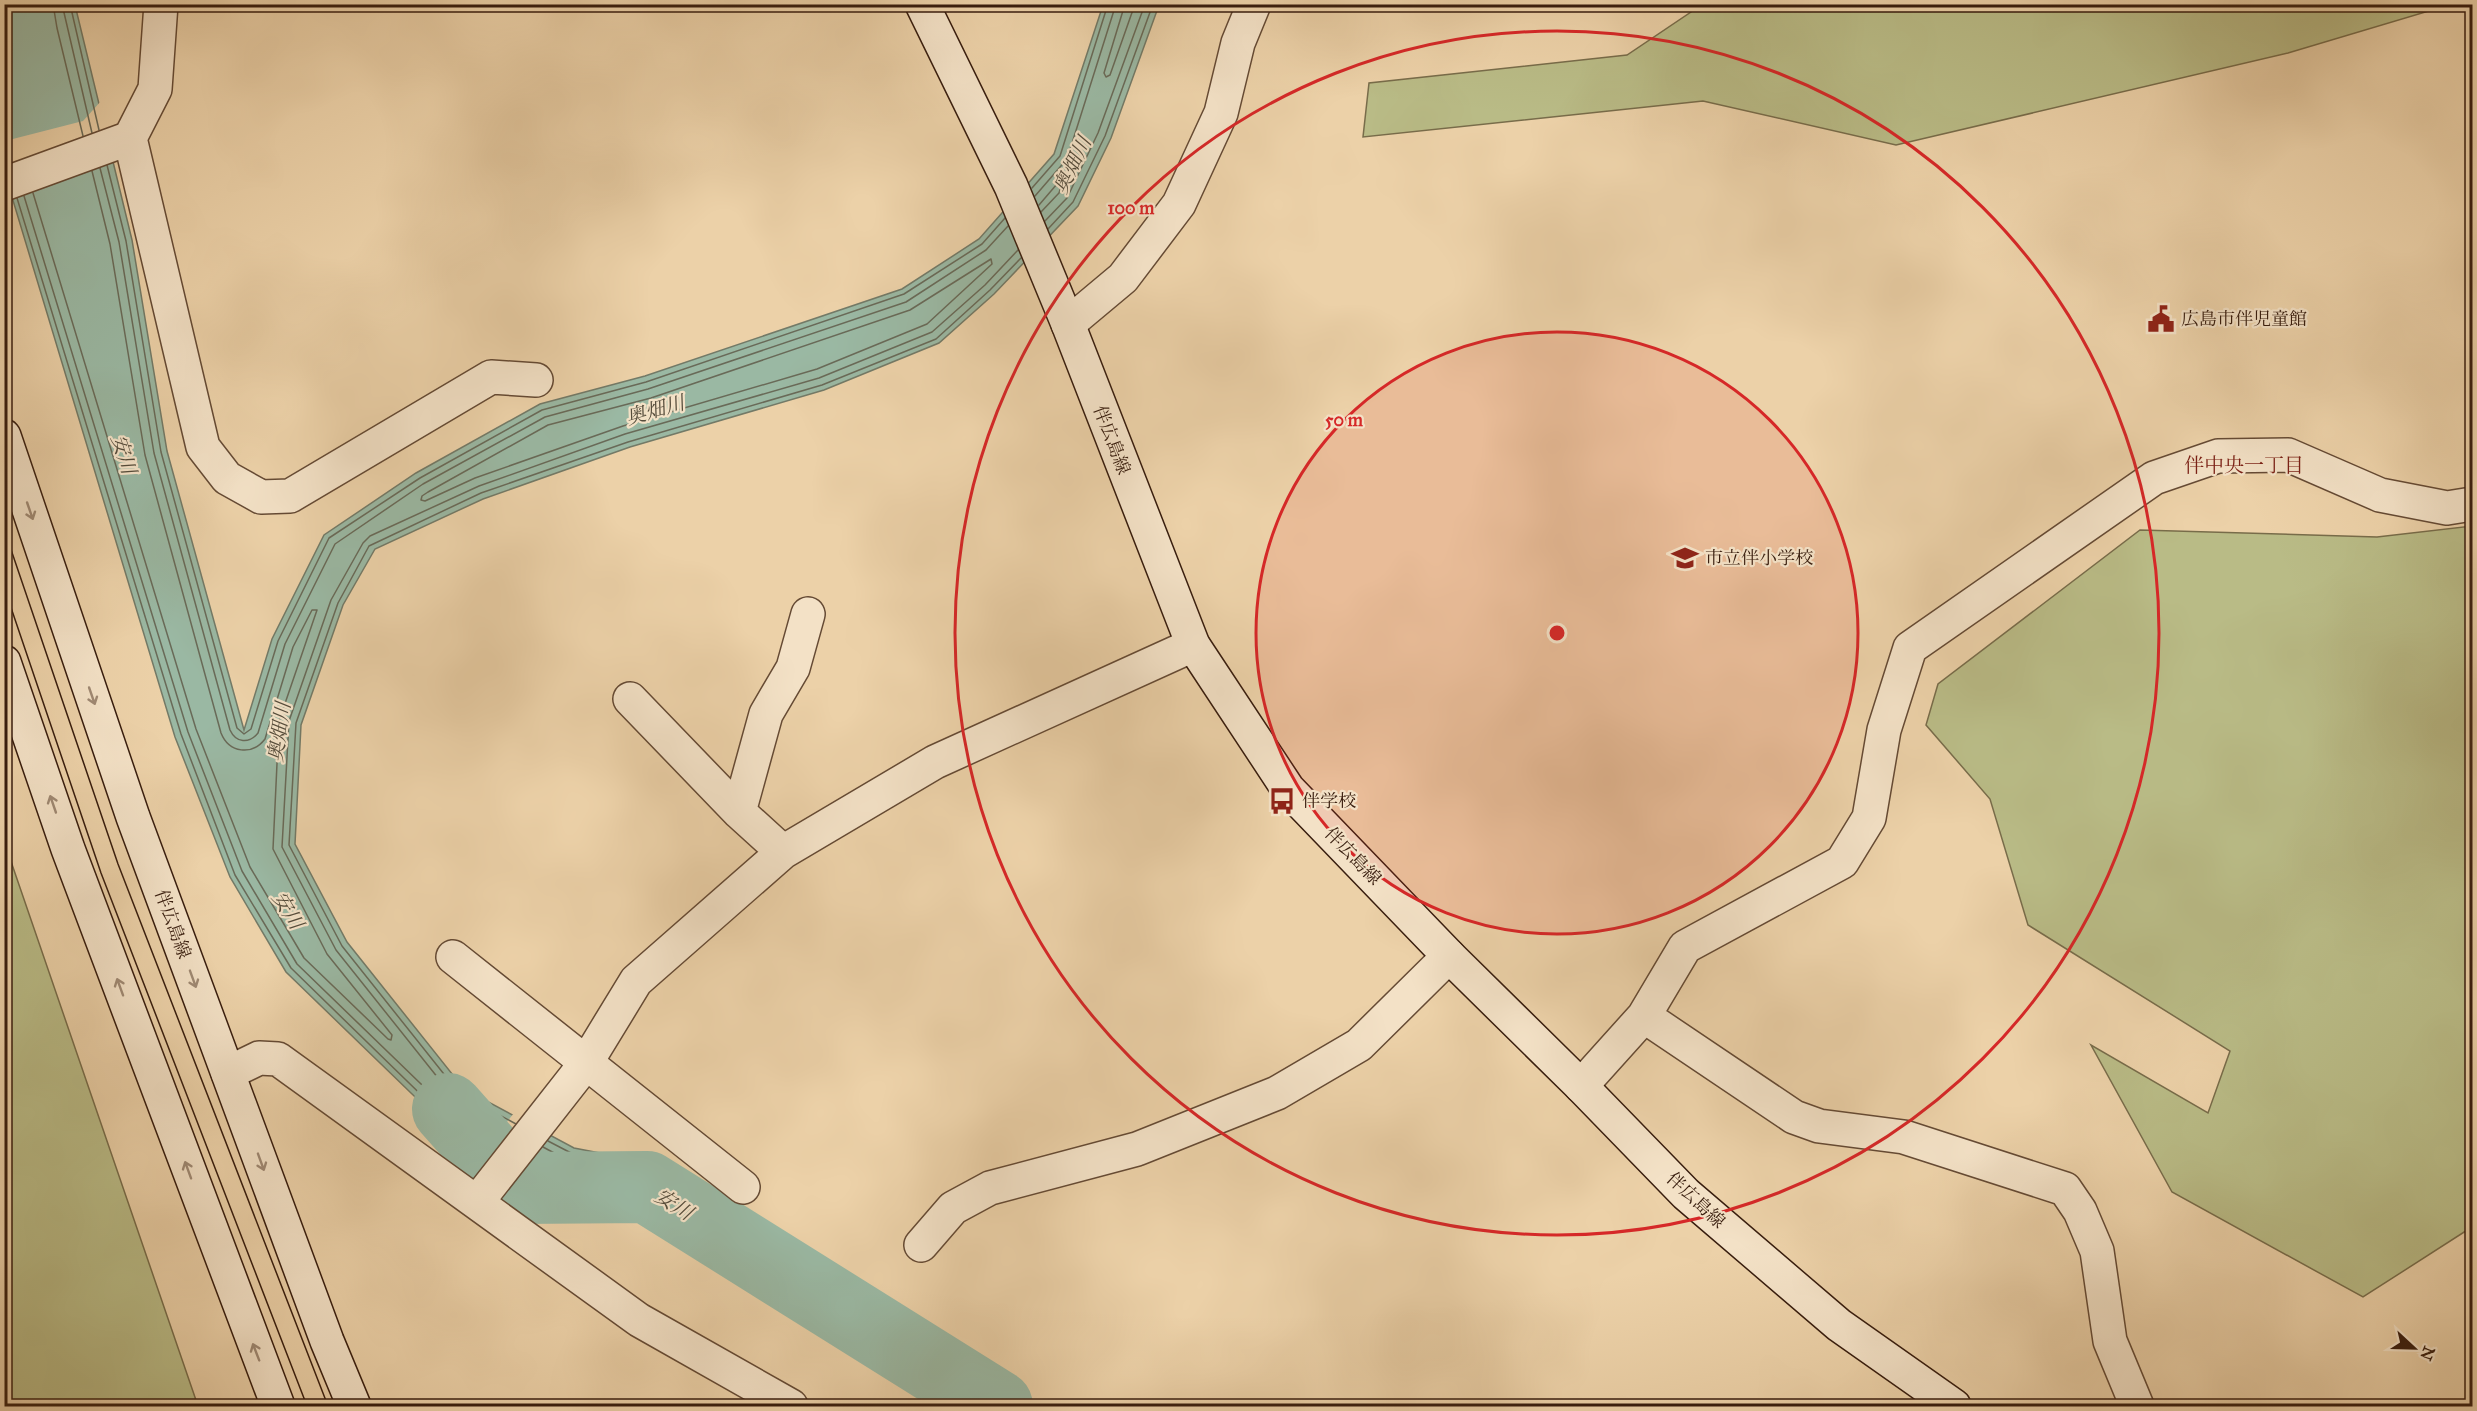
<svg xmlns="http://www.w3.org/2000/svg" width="2477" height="1411" font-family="'IM FELL Great Primer','Noto Serif JP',serif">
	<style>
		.green { fill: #b9bb86; stroke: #786c4a; stroke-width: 1.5 }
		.water { fill: #9ab8a3; stroke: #737a67; stroke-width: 1.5 }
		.pier { fill: #ecd1a8 }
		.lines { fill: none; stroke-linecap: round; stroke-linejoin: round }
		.shore { stroke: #696a58; stroke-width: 1.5 }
		.river { stroke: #9ab8a3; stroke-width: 72 }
		.street-casing { stroke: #654a34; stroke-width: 36 }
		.secondary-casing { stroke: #381d0e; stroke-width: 36 }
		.street { stroke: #f3e1c6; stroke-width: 33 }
		.secondary { stroke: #f3e1c6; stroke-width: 33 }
		.tram { stroke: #381d0e; stroke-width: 1.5 }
		.oneway { stroke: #9f8973 }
		.ring { fill: none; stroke: #d62828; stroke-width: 3 }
		.labels { text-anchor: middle; stroke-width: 4.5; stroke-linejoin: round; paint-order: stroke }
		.poi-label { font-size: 18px; fill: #381d0e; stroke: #f3e1c6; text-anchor: start }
		.street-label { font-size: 18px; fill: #381d0e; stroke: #f3e1c6 }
		.water-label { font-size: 20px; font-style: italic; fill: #554c3b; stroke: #f3e1c6 }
		.neighbourhood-label { font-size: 20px; fill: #7a1f14; stroke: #f3e1c6 }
		.centre { fill: #d62828; stroke: #f3e1c6; stroke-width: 3 }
		.ring-label { font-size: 18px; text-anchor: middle; font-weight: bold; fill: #d62828; stroke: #f3e1c6; stroke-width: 4.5; stroke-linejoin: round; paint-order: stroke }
	</style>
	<rect width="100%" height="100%" fill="#ecd1a8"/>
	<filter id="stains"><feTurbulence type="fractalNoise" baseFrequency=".00333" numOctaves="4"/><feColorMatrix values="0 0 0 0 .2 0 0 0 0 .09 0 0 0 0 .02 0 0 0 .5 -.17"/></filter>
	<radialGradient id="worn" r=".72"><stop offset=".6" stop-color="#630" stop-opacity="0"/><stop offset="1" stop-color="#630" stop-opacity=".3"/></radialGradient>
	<path class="green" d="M1703,4H2449V5L2288,53L1896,145L1703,101L1363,137L1369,83L1627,55Z
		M2472,526V1227L2363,1297L2172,1192L2091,1045L2208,1113L2230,1051L2028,925L1990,799L1926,725L1938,684L2140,530L2377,537Z
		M4,844H5L198,1406H5Z"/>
	<path class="water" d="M4,5H75L132,240L167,451L244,730L272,639L324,535L416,473L540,404L645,376L902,289L979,239L1054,154L1103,5H1159L1111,138L1078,206L994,294L939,343L824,390L630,447L483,499L375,549L343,605L301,725L295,844L347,942L464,1089L574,1148L637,1160L634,1210L554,1207L443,1124L286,972L230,877L175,737L5,174Z"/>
	<path class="pier" d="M101,101L116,162L99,159L4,186L5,141L83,121Z
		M514,1113L552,1133L514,1181L480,1156Z"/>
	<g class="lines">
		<path class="shore" d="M53,4L57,28L83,136
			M62,4L92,133
			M70,4L99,130
			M1125,4L1104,73L1106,77L1110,75L1135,4
			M107,165L126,241L161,452L237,728L244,734L251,729L278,641L329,538L420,478L542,410L646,382L904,294L982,244L1005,218
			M100,168L119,242L154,453L230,730C236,743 249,744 258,733L285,644L335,544L423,484L545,417L648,389L906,302L986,250L1008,226
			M1032,188L1060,156L1108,4
			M33,193L196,729L250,867L304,958L388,1039L391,1040L392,1035L327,954L273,849L279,721L317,610H312L293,647L265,739C252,756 229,753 221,733L145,455L110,244L92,171
			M24,196L188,732L242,871L297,964L451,1113L497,1147
			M1035,196L1067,159L1116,4
			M17,198L181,734L235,875L291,968L446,1119L492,1153
			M1039,205L1057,184H1062L1059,193L1041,212
			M1045,221L1067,198L1098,133L1145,4
			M1048,229L1073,202L1105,136L1153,4
			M991,259L992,264L927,324L817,369L623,426L475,478L425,501L421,500L422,496L428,492L548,425L651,398L910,310Z
			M516,1124L459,1093L342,946L289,845L296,723L338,603L369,546L481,493L628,442L822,385L936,339L990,290L1021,258
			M511,1130L454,1098L336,950L282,847L289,721L331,600L363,543L370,536L479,486L625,434L819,378L932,332L985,285L1018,250
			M531,1162L562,1184L610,1186L613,1184L611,1178L566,1169L537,1154
			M526,1169L559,1193L621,1194V1171L569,1161L543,1147
			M521,1175L556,1201L628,1202L629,1165L573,1154L548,1141"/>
		<path class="river" d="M448,1109L518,1188L647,1187L997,1406"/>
		<defs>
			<path id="street" d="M161,4L155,89L130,138L203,447L227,478L261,497L290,496L491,377L536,380
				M4,184L130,138
				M1068,324L1123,278L1179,204L1221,113L1238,43L1254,4
				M630,699L739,812L783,852
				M739,812L766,714L793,668L808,614
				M453,957L743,1187
				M1644,1016L1794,1117L1819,1126L1904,1137L2065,1189L2080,1211L2097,1251L2110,1341L2137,1406
				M228,1073L259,1058L278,1059L639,1320L791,1406
				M1581,1086L1644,1016L1685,947L1842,862L1869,818L1884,730L1910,648L2154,478L2218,456L2288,455L2380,495L2447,508L2472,504
				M477,1202L586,1063L636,981L783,852L935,762L1193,645
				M921,1245L953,1208L990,1188L1137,1149L1277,1093L1359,1045L1449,956"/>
			<path id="secondary" d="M922,4L1011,186L1068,324L1193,645L1288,789L1449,956L1581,1086L1686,1194L1839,1325L1954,1406
				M4,436L133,817L327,1341L354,1406
				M4,662L68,849L278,1406"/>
		</defs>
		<use href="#street" class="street-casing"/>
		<use href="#secondary" class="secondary-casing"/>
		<use href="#street" class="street"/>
		<use href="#secondary" class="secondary"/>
		<path class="tram" d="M4,529L118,864L328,1406
			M4,587L101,873L307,1406"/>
	</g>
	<defs><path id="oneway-shaft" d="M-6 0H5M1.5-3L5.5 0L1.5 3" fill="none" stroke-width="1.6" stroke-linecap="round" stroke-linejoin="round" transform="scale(1.5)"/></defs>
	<g class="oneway">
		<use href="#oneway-shaft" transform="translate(30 511) rotate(71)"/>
		<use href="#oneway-shaft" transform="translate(92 696) rotate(71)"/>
		<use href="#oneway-shaft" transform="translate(53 804) rotate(-109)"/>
		<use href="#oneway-shaft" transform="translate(193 979) rotate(70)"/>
		<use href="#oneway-shaft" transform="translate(120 987) rotate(-110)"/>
		<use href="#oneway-shaft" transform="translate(261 1162) rotate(70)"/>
		<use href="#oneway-shaft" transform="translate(188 1170) rotate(-110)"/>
		<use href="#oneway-shaft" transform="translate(256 1352) rotate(-111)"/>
	</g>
	<circle cx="1557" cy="633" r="301" fill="#d62828" fill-opacity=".12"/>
	<g class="ring">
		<circle cx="1557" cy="633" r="301"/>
		<circle cx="1557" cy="633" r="602"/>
	</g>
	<defs>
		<symbol id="civic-bare" viewBox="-9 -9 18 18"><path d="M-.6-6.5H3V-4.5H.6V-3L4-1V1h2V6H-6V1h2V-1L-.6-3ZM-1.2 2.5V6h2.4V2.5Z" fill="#8f2418" stroke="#f3e1c6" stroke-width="2.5" paint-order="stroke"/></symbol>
		<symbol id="school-bare" viewBox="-9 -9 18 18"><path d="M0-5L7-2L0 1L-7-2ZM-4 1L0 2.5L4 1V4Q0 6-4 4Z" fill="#8f2418" stroke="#f3e1c6" stroke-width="2.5" paint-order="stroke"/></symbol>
		<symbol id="bus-bare" viewBox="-9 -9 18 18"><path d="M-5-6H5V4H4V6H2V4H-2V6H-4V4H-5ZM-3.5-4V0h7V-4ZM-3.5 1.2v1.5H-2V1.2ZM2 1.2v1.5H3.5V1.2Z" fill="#8f2418" stroke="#f3e1c6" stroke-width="2.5" paint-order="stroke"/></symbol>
	</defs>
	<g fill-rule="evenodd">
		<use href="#civic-bare" x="2142" y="300" width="38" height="38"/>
		<use href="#school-bare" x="1666" y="539" width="38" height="38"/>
		<use href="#bus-bare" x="1263" y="782" width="38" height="38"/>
	</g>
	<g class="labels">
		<g class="poi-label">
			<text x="2181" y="325">広島市伴児童館</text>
			<text x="1705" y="564">市立伴小学校</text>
			<text x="1302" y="807">伴学校</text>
		</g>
		<g class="street-label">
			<text transform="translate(1112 440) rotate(69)" y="6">伴広島線</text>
			<text transform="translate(1353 856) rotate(46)" y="6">伴広島線</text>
			<text transform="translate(173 924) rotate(70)" y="6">伴広島線</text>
			<text transform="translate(1696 1200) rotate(43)" y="6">伴広島線</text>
		</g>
		<g class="water-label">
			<text transform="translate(1072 165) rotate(-64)" y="7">奥畑川</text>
			<text transform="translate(655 410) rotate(-16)" y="7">奥畑川</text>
			<text transform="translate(124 454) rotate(72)" y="7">安川</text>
			<text transform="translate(279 732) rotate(-82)" y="7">奥畑川</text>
			<text transform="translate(288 910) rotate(58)" y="7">安川</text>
			<text transform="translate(674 1204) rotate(32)" y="7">安川</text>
		</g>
		<g class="neighbourhood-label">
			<text x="2244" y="472">伴中央一丁目</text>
		</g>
	</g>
	<circle cx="1557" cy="633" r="9" class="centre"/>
	<g class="ring-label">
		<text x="1131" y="214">100 m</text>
		<text x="1344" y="426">50 m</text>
	</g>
	<rect width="2477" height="1411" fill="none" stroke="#ecd1a8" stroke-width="24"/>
	<rect x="6" y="6" width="2465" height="1399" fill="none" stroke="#381d0e" stroke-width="3"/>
	<rect x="12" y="12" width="2453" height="1387" fill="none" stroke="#381d0e" stroke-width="1.5"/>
	<g transform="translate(2414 1348) rotate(112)" stroke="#f3e1c6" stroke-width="4.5" paint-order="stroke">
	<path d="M0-4.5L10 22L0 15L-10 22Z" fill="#381d0e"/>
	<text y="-9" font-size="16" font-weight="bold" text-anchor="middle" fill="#381d0e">N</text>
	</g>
	<rect width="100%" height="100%" filter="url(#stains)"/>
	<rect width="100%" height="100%" fill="url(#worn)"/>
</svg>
